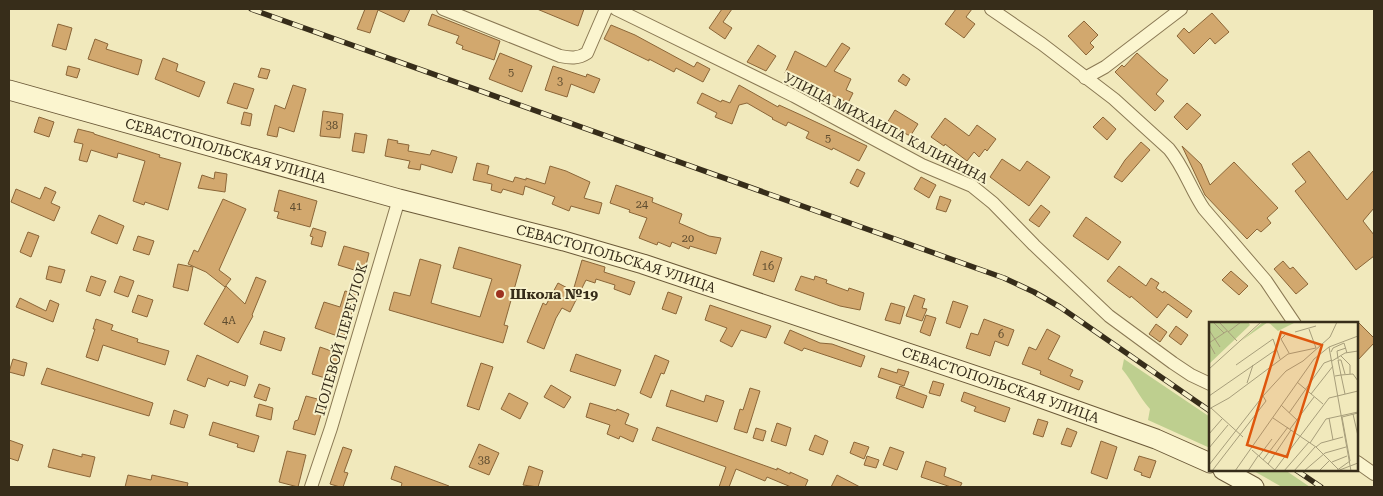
<svg xmlns="http://www.w3.org/2000/svg" width="1383" height="496" font-family="'Roboto Serif',serif">
	<style>
		.green { fill: #becf8f }
		.building { fill: #d2a86e; stroke: #8b6638 }
		.lines { fill: none; stroke-linecap: round; stroke-linejoin: round }
		.street-casing { stroke: #8a7954; stroke-width: 14 }
		.secondary-casing { stroke: #6b5938; stroke-width: 21 }
		.street { stroke: #fbf5cf; stroke-width: 12 }
		.secondary { stroke: #fbf5cf; stroke-width: 19 }
		.rail-casing { stroke: #372d1a; stroke-width: 5.5 }
		.rail { stroke: #f8f2cc; stroke-width: 4; stroke-dasharray: 11; stroke-linecap: butt }
		.poi-dot { fill: #9d321f; stroke: #f8f2cc; stroke-width: 2 }
		.labels { text-anchor: middle; stroke-width: 4; stroke-linejoin: round; paint-order: stroke }
		.number-label { font-size: 11px; fill: #5e4c2f }
		.street-label { font-size: 14px; fill: #372d1a; stroke: #f8f2cc }
		.poi-label { font-size: 14px; font-weight: bold; fill: #372d1a; stroke: #f8f2cc; text-anchor: start }
		.inset-road { fill: none; stroke: #a79e7b; stroke-width: 1 }
		.view { fill: #df570d; fill-opacity: 0.15; stroke: #df570d; stroke-width: 2.5 }
		.inset-edge { fill: none; stroke: #372d1a; stroke-width: 2.5 }
	</style>
	<rect width="100%" height="100%" fill="#f1e9bc"/>
	<path class="green" d="M1124,359L1210,417V448L1148,420L1150,409C1139,397 1133,382 1122,369Z
		M1252,470H1285L1310,487H1282Z"/>
	<path class="building" d="M365,9H410L404,22L378,10L370,33L357,29Z
		M537,9H584L578,26Z
		M722,9H732L723,22L732,28L725,39L709,28Z
		M956,9H972L966,17L975,24L964,38L945,24Z
		M1212,13L1229,32L1215,44L1210,38L1194,54L1177,36L1184,28L1189,33Z
		M432,14L500,41L494,60L462,49L463,46L456,43L459,36L428,25Z
		M1084,21L1098,35L1090,43L1094,47L1086,55L1068,36Z
		M58,24L72,28L66,50L52,46Z
		M611,25L635,35L694,67L697,62L710,69L703,82L676,68L674,72L649,59V61L604,39Z
		M95,39L108,44L106,49L142,60L138,75L88,59Z
		M842,43L850,48L834,71L851,79L846,90L853,93L848,103L785,73L795,51L826,67Z
		M758,45L776,56L766,71L747,62Z
		M500,53L532,66L522,92L489,79Z
		M1137,53L1160,74L1168,80L1156,94L1164,101L1155,111L1115,72L1122,65L1124,67Z
		M163,58L178,64L176,71L205,82L199,97L155,79Z
		M68,66L80,69L77,78L66,75Z
		M553,66L586,77L587,74L600,79L594,93L571,84L567,97L545,90Z
		M261,68L270,70L267,79L258,77Z
		M903,74L910,79L906,86L898,81Z
		M234,83L254,89L247,109L227,103Z
		M293,85L306,89L294,132L279,127L277,137L267,135L275,105L285,109Z
		M739,85L778,107L779,105L801,115L867,146L859,161L833,148L832,150L806,138L809,132L788,122L786,126L772,119L773,118L747,103L739,105L732,124L715,117L717,113L697,103L702,93L721,102L722,100L730,103Z
		M1187,103L1201,115L1187,130L1174,117Z
		M895,110L918,124L911,135H908L887,123Z
		M323,111L343,114L340,138L320,136Z
		M244,112L252,114L250,126L241,124Z
		M39,117L54,122L49,137L34,132Z
		M1103,117L1116,129L1107,140L1093,127Z
		M945,118L969,136L977,125L996,139L987,151L985,149L979,157L974,152L967,161L945,144L944,146L931,137Z
		M78,129L94,133V134L160,155L159,157L181,163L168,210L145,202L144,205L133,201L145,161L118,153L117,158L91,150L87,162L79,160L83,144L74,142Z
		M355,133L367,135L364,153L352,151Z
		M388,139L398,141L397,143L409,145L408,151L430,155L432,150L457,157L452,173L421,164L420,170L408,168L410,161L385,156Z
		M1141,142L1150,150L1122,182L1114,177L1125,160Z
		M1182,146L1201,164L1210,185L1234,162L1278,208L1267,218L1271,223L1261,232L1257,229L1247,239L1205,195Z
		M1309,151L1347,200L1374,170V208L1363,221L1374,235V256L1356,270L1295,191L1306,182L1292,164Z
		M1002,159L1020,171L1027,161L1050,177L1029,206L990,177Z
		M477,163L489,166L487,174L513,182L515,177L526,180V178L545,184L550,166L566,171L590,182L584,198L602,203L599,214L571,206L569,211L552,204L555,197L525,186L523,195L503,189L501,193L491,190L492,184L473,180Z
		M857,169L865,173L858,187L850,183Z
		M215,172L227,174L225,192L198,188L202,175L214,179Z
		M921,177L936,185L929,198L914,189Z
		M616,185L653,198L652,202L682,214L679,223L709,236L721,238L716,254L690,246L689,249L672,242L670,247L658,242L657,245L639,238L647,218L629,212L630,210L610,203Z
		M45,187L56,192L51,203L60,207L54,221L11,202L16,189L40,199Z
		M279,190L317,201L310,227L277,218L279,212L274,211Z
		M940,196L951,200L946,212L936,209Z
		M223,199L246,209L219,270L231,279L225,287L206,272L188,264L194,250L198,252Z
		M1041,205L1050,212L1039,227L1029,220Z
		M99,215L124,226L117,244L91,233Z
		M1086,217L1121,242L1108,260L1073,236Z
		M313,228L326,232L322,247L311,244L313,237L310,236Z
		M28,232L39,236L31,257L20,252Z
		M138,236L154,241L149,255L133,250Z
		M344,246L369,253L364,273L338,265Z
		M459,247L521,265L504,325L508,326L503,343L389,310L394,292L410,296L420,259L441,265L431,303L480,317L492,279L453,268Z
		M761,251L782,258L774,282L753,275Z
		M582,260L605,267L604,272L635,282L630,295L614,289L615,285L596,279L595,283L586,280L570,312L562,308L556,318L544,349L527,342L543,303L546,305L558,283L573,291Z
		M1283,261L1290,269L1293,267L1308,284L1296,294L1274,269Z
		M178,264L193,267L188,291L173,287Z
		M49,266L65,270L61,283L46,279Z
		M1119,266L1146,286L1151,278L1159,283L1156,288L1163,293L1164,291L1192,311L1187,318L1168,304L1157,318L1131,296L1130,298L1107,281Z
		M1231,271L1248,286L1239,295L1222,280Z
		M91,276L106,281L100,296L86,291Z
		M120,276L134,281L128,297L114,292Z
		M801,276L814,280L815,276L827,280L826,283L848,291L849,288L864,293L860,310L840,306L795,290Z
		M256,277L266,281L252,315L253,316L238,343L204,324L226,286L245,304Z
		M345,291L358,294L343,338L315,328L324,302L340,307Z
		M668,292L682,297L676,314L662,309Z
		M138,295L153,300L147,317L132,312Z
		M914,295L925,299L922,308L927,309L922,321L906,316Z
		M20,298L46,311L50,300L59,304L53,322L16,307Z
		M953,301L968,306L960,328L946,323Z
		M891,303L905,307L900,324L885,320Z
		M710,305L771,326L766,338L741,330L732,347L720,341L727,328L705,320Z
		M926,315L936,318L930,336L920,332Z
		M96,319L113,325L111,330L138,339L137,342L169,351L165,365L103,345L98,361L86,357L95,329H93Z
		M984,319L1014,330L1008,346L995,341L990,356L966,348L971,333L978,335Z
		M1357,321L1374,338V343L1357,361Z
		M1156,324L1167,332L1160,342L1149,334Z
		M1176,326L1188,335L1181,345L1169,336Z
		M1047,329L1060,336L1048,359L1073,370L1070,376L1083,381L1079,390L1040,374L1041,371L1022,364L1029,347L1036,350Z
		M790,330L820,343L832,344L865,356L861,367L804,348L802,351L784,343Z
		M264,331L285,338L281,351L260,344Z
		M320,347L340,354L332,380L312,374Z
		M576,354L621,370L615,386L570,371Z
		M197,355L248,376L245,386L230,381L228,386L208,378L205,387L187,380Z
		M655,355L669,361L664,374L661,373L651,398L640,393Z
		M13,359L27,363L24,376L9,372Z
		M481,363L493,367L479,410L467,406Z
		M47,368L153,403L149,416L41,384Z
		M881,368L897,373L898,369L909,372L904,386L878,377Z
		M933,381L944,384L940,396L929,393Z
		M259,384L270,388L266,401L254,397Z
		M551,385L571,397L564,408L544,397Z
		M900,386L927,396L923,408L896,398Z
		M750,388L760,391L747,433L734,429L740,409L743,410Z
		M671,390L704,402L706,395L724,401L717,422L666,406Z
		M964,392L1010,408L1005,422L974,411L976,407L961,401Z
		M509,393L528,403L520,419L501,409Z
		M306,396L325,401L315,435L293,429L295,421L298,420Z
		M590,403L616,411L617,409L629,414L625,424L638,429L633,442L620,436L619,439L607,434L610,425L586,417Z
		M259,404L273,408L271,420L256,416Z
		M174,410L188,415L184,428L170,424Z
		M1038,419L1048,422L1043,437L1033,434Z
		M213,422L259,436L254,452L237,447L238,444L209,435Z
		M777,423L791,428L786,446L771,441Z
		M657,427L777,470V468L790,474V472L808,480L805,487H791L767,477L765,481L736,469L729,487H719L726,467L652,440Z
		M756,428L766,431L763,441L753,438Z
		M1067,428L1077,432L1071,447L1061,444Z
		M815,435L828,441L823,455L809,450Z
		M9,440L23,445L18,461L9,458Z
		M1101,441L1117,447L1107,479L1091,473Z
		M854,442L869,447L864,459L850,453Z
		M479,444L499,453L489,475L469,467Z
		M343,447L352,450L344,472L348,473L343,487H340L330,484Z
		M890,447L904,452L897,470L883,465Z
		M53,449L82,457V454L95,457L90,477L48,467Z
		M287,451L306,455L298,487L279,482Z
		M867,456L879,460L876,468L864,465Z
		M1139,456L1156,461L1150,478L1141,475L1142,473L1134,470Z
		M926,461L946,468L944,476L962,483L960,487H951L921,477Z
		M395,466L449,486V487H401L402,483L391,479Z
		M529,466L543,471L538,487L523,485Z
		M128,475L151,480L152,475L188,483L187,487H125Z
		M837,475L860,487H831Z"/>
	<g class="lines">
		<defs>
			<path id="street" d="M443,9L560,56C570,58 578,59 587,53L606,9
				M616,9L794,96L922,165L972,186L993,203L1034,245L1109,316L1173,363L1191,375L1210,384
				M991,9L1042,44L1114,99L1169,149C1184,167 1191,190 1204,209L1266,281L1295,324
				M1085,78L1105,67L1181,9
				M1357,462L1374,474
				M311,487L331,428L399,199"/>
			<g id="secondary">
				<path id="s1" d="M9,90L399,199L564,241L643,264L1027,393L1156,439L1210,463"/>
				<path d="M1223,470L1254,487"/>
			</g>
		</defs>
		<use href="#street" class="street-casing"/>
		<use href="#secondary" class="secondary-casing"/>
		<use href="#street" class="street"/>
		<use href="#secondary" class="secondary"/>
		<defs>
			<path id="rail" d="M251,9L1004,278L1034,292L1060,307L1210,411
				M1296,470L1321,487"/>
		</defs>
		<use href="#rail" class="rail-casing"/>
		<use href="#rail" class="rail"/>
	</g>
	<circle class="poi-dot" cx="500" cy="294" r="5"/>
	<g class="labels">
		<g class="number-label">
			<text x="511" y="76">5</text>
			<text x="560" y="85">3</text>
			<text x="332" y="129">38</text>
			<text x="828" y="142">5</text>
			<text x="642" y="208">24</text>
			<text x="296" y="210">41</text>
			<text x="688" y="242">20</text>
			<text x="768" y="270">16</text>
			<text x="229" y="324">4А</text>
			<text x="1001" y="338">6</text>
			<text x="484" y="464">38</text>
		</g>
		<g class="street-label">
			<text transform="translate(886 128) rotate(27)" y="5">УЛИЦА МИХАИЛА КАЛИНИНА</text>
			<text dy="5" stroke="none"><textPath href="#s1" startOffset="225">СЕВАСТОПОЛЬСКАЯ УЛИЦА</textPath></text>
			<text dy="5" stroke="none"><textPath href="#s1" startOffset="630">СЕВАСТОПОЛЬСКАЯ УЛИЦА</textPath></text>
			<text transform="translate(341 339) rotate(-74)" y="5">ПОЛЕВОЙ ПЕРЕУЛОК</text>
			<text dy="5" stroke="none"><textPath href="#s1" startOffset="1035">СЕВАСТОПОЛЬСКАЯ УЛИЦА</textPath></text>
		</g>
		<g class="poi-label">
			<text x="510" y="299">Школа №19</text>
		</g>
	</g>
	<g transform="translate(1209 322)">
		<rect width="149" height="149" fill="#f1e9bc"/>
		<path d="M0,0H39L41,3L0,42ZM54,0H87L69,9L59,0L32,19Z" fill="#becf8f"/>
		<path class="inset-road" d="M4,0L15,11M10,0L28,19M100,7L107,26M0,8L11,25M19,10L32,0M86,10L107,4M76,13L72,17L80,31M120,25L142,149M122,30L124,26L135,21L138,31M6,32L0,21L18,9M132,34L141,43V52M129,37L128,29L137,26M123,39L136,31L149,29M27,43L64,17L71,37M0,47L52,0M136,52L132,38H129L132,53L144,52L149,59M126,54L132,53L136,72M88,60L114,82M38,61L44,43M102,72L124,44M0,74L68,27M72,83L88,98M2,86L34,115M0,87L20,76L79,32L107,26M80,91L115,41L123,38M144,92L149,114M64,96L107,125L129,147M120,96L124,118M81,107L105,75M0,112L13,97M101,121L117,97L149,90M107,125L112,121L134,115M0,126L19,103M43,128L67,149M50,134L63,117M54,138L79,105M123,140L138,134M59,142L82,108M0,143L54,74L77,49L94,39L121,15L128,0M3,149L57,79L54,74M26,149L105,37L120,25L149,14M39,149L49,134M65,149L120,76L149,69M75,149L100,120M85,149L106,125M95,149L116,131L137,125M110,149L121,138M127,149L141,139L133,95L149,91M128,149L149,141"/>
		<path class="view" d="M72,10L113,23L78,135L38,123Z"/>
		<rect width="149" height="149" class="inset-edge"/>
	</g>
	<rect width="1383" height="496" fill="none" stroke="#372d1a" stroke-width="20"/>
</svg>
